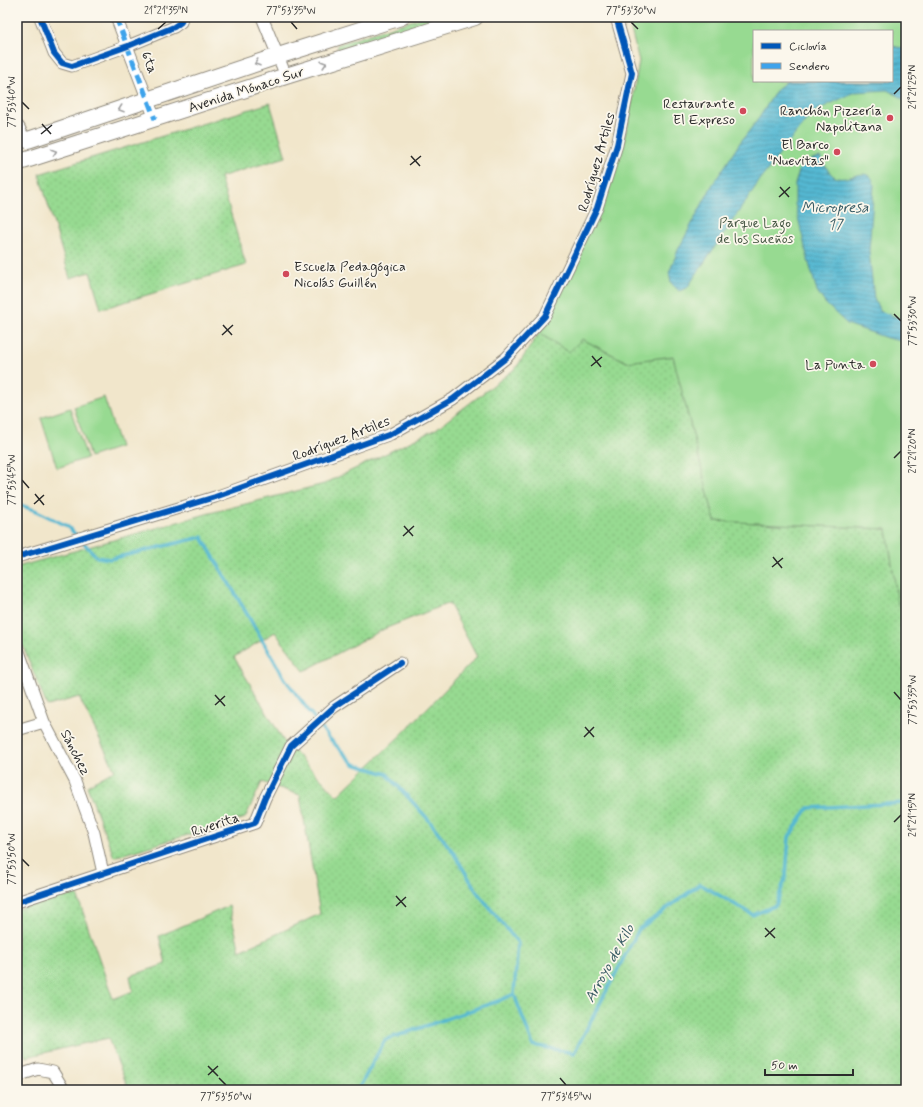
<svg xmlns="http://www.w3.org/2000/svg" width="923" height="1107" font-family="Mynerve,sans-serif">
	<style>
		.grass { fill: url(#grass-dots); stroke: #61825e; fill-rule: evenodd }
		.park { fill: #97da91; stroke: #61825e; fill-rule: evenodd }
		.water { fill: url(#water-rules); stroke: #40727e }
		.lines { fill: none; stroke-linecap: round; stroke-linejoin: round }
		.stream { stroke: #54b8d2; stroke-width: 3.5 }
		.street-casing { stroke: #8e887b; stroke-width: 13 }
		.secondary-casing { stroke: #8e887b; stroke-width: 18 }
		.street { stroke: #fff; stroke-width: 11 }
		.secondary { stroke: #fff; stroke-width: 16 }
		.quiet { stroke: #3ea3eb; stroke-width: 5; stroke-dasharray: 10 5; stroke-linecap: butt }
		.cycleway-casing { stroke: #fbf7ec; stroke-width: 8 }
		.cycleway { stroke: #0057b8; stroke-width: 6 }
		.oneway { stroke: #a0a0a0 }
		.ticks { fill: none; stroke: #2b2b2b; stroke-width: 1.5 }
		.poi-dot { fill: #d1495b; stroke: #fbf7ec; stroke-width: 1.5 }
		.labels { text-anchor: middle; stroke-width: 3.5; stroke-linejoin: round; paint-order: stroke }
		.street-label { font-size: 14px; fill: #2b2b2b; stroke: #fbf7ec }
		.poi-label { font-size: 14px; fill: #2b2b2b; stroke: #fbf7ec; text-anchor: end }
		.park-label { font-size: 14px; fill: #465744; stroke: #fbf7ec }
		.water-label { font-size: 15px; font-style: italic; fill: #395c65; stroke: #fbf7ec }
		.neatline { fill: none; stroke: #2b2b2b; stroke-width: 1.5 }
		.ticks-label { font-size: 10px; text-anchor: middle; fill: #2b2b2b }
	</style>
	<defs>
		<pattern id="grass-dots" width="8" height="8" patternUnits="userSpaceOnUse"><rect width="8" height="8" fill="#97da91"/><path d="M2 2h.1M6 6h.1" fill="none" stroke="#82bb7d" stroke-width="1.8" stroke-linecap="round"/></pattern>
		<pattern id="water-rules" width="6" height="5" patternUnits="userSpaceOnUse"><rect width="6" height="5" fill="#54b8d2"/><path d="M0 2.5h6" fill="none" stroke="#4696ab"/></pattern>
	</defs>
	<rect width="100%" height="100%" fill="#fbf7ec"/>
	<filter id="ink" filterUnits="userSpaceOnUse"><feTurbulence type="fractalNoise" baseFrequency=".025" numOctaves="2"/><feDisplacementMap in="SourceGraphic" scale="8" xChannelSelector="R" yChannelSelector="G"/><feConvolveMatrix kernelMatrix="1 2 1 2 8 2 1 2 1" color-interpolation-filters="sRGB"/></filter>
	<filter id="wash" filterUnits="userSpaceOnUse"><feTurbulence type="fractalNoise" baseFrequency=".012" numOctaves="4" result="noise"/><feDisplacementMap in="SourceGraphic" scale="16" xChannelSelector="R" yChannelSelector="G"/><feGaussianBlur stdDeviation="0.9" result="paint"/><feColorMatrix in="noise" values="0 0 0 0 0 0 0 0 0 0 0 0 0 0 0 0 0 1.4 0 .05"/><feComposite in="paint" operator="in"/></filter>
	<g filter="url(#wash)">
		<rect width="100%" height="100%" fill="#f1e6cb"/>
		<path class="grass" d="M423,17H451L342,50L337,48L339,44Z
			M270,103L286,157L220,177L246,265L101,309L90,272L70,278L39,174Z
			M539,333L569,352L582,339L627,362L673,356L715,521L887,529L898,604L906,613V1090H129L108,1038L26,1057L17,1036V909L76,892L113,999L133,991L130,976L166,964L159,936L229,906L240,951L320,914L300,795L262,782L245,818L114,857L87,786L115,770L79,697L47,706L17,631V567L210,513L324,484L436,429L516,368ZM449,603L477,657L402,734L337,796L283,740L234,657L275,632L304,671L384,629Z"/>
		<path class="park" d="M626,17H906V613L898,604L887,529L715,521L673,356L627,362L582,339L569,352L539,333L611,183L628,124L639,61L630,26ZM754,31H892V81H754Z
			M104,397L120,447L90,457L74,407Z
			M70,408L87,458L57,468L41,418Z"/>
		<path class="water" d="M892,46L906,49V103L899,96L887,90L855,92L815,111L802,125L760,180L687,288L679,291L671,283L669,273L678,250L713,184L727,163L739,144L759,118L777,89L787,81H892Z
			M820,157C824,163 828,173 835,177C848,184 870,162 874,185L869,251L874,299L880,311L906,321V342L887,338L847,324L825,303L817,291L808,260L795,204V184L800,168L812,159Z"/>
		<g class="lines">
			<path class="stream" d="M17,504L37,511L67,526L77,536
				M81,540L97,557L110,559L202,537L285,679L329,738L354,764L387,774L428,819L453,852L477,892L518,943L514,994
				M358,1090L385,1040L498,1001L514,994L533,1045L574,1053L639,929L700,884L753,915L776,905L786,876L789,837L808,808L906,803"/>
		</g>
	</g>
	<g filter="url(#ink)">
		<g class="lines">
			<defs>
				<path id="street" d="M40,17L54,53L62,63L72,66L128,46L174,27L181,22L182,17
					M116,17L155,119
					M262,17L286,76
					M17,557L215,497L391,434L453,399L506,358L545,316L597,208L617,145L632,73L616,17
					M17,646L44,722L75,781L94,833L103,873
					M17,730L44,722
					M17,902L255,823L265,798L291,746L334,707L400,663
					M17,1076L38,1069L53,1072L64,1090"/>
				<path id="secondary" d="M17,129L21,138L28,140L278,56L401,17
					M17,163L286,76L475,17"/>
			</defs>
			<use href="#street" class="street-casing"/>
			<use href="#secondary" class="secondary-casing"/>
			<use href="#street" class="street"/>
			<use href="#secondary" class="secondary"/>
			<path class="quiet" d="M116,17L155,119"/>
			<defs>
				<path id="cycleway" d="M40,17L54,53L62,63L72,66L128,46L174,27L181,22L182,17
					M17,557L215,497L391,434L453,399L506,358L545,316L597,208L617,145L632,73L616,17
					M17,902L255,823L265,798L291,746L334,707L400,663"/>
			</defs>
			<use href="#cycleway" class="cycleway-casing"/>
			<use href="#cycleway" class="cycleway"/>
		</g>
		<defs><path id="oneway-chevron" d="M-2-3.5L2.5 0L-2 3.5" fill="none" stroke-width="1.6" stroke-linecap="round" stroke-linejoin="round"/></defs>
		<g class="oneway">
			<use href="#oneway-chevron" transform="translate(257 63) rotate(161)"/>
			<use href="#oneway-chevron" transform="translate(324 64) rotate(-17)"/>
			<use href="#oneway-chevron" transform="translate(121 109) rotate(161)"/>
			<use href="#oneway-chevron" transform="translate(54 152) rotate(-18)"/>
		</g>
	</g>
	<path class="ticks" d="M291,22L297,29M631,22L638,29M158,29L166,22M894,94L901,87M22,102L29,109M42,124L51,134M41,134L52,125M411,156L420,166M410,165L421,156M780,187L789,197M779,197L790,187M894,314L901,321M223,325L232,335M222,335L233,325M592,356L601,367M591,366L602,357M894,458L901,451M22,480L29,488M35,494L44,505M34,504L44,495M404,526L413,536M403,536L414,526M773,557L782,568M772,567L783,558M894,692L901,700M215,695L225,706M215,705L225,696M585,727L594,737M584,737L594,727M894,822L901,815M22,859L29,866M396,896L406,907M396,906L406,897M765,928L775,938M765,937L775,928M208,1066L218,1076M208,1075L218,1066M219,1078L226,1085M560,1078L566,1085"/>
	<g class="poi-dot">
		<circle cx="743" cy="111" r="4"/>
		<circle cx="890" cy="118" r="4"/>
		<circle cx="837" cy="152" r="4"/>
		<circle cx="286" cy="274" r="4"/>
		<circle cx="873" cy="364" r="4"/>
	</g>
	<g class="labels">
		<g class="street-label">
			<text transform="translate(150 62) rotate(69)" y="5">6ta</text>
			<text transform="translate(246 89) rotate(-18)" y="5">Avenida Mónaco Sur</text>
			<text transform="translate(596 162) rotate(-74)" y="5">Rodríguez Artiles</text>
			<text transform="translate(341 438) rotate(-21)" y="5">Rodríguez Artiles</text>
			<text transform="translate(76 752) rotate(63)" y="5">Sánchez</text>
			<text transform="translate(215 824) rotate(-18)" y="5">Riverita</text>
		</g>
		<g class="poi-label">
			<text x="735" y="108">Restaurante<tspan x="735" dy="16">El Expreso</tspan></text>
			<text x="882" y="115">Ranchón Pizzería<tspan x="882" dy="16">Napolitana</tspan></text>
			<text x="829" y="149">El Barco<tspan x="829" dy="16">"Nuevitas"</tspan></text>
			<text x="294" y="271" text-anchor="start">Escuela Pedagógica<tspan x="294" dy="16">Nicolás Guillén</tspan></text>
			<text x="865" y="369">La Punta</text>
		</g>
		<g class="park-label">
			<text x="755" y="227">Parque Lago<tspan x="755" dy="16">de los Sueños</tspan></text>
		</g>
		<g class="water-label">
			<text x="835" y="212">Micropresa<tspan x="835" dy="17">17</tspan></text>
			<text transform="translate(609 963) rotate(-61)" y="5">Arroyo de Kilo</text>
		</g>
	</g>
	<rect width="923" height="1107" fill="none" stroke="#fbf7ec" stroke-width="44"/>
	<rect x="753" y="30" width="140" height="52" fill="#fbf7ec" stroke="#a8a59f"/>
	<rect x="761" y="43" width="20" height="6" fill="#0057b8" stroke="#a8a59f"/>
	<text x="789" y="50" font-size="12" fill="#2b2b2b">Ciclovía</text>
	<rect x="761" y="63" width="20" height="6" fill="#3ea3eb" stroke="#a8a59f"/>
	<text x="789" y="70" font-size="12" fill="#2b2b2b">Sendero</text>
	<path d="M765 1069v6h88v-6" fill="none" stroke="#2b2b2b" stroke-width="2"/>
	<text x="771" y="1069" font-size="12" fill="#2b2b2b" stroke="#fbf7ec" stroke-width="3" paint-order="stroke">50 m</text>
	<rect x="22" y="22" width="879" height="1063" class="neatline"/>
	<g class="ticks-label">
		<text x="166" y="14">21°21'35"N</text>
		<text x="291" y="14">77°53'35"W</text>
		<text x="631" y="14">77°53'30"W</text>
		<text transform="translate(912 87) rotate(-90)" y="4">21°21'25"N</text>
		<text transform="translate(11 102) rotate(-90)" y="4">77°53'40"W</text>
		<text transform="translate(912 321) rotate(-90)" y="4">77°53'30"W</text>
		<text transform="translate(912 451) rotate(-90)" y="4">21°21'20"N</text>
		<text transform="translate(11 480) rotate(-90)" y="4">77°53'45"W</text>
		<text transform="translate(912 700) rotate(-90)" y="4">77°53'35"W</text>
		<text transform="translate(912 815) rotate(-90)" y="4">21°21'15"N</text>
		<text transform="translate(11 859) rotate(-90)" y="4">77°53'50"W</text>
		<text x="226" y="1100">77°53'50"W</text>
		<text x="566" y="1100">77°53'45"W</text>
	</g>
</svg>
